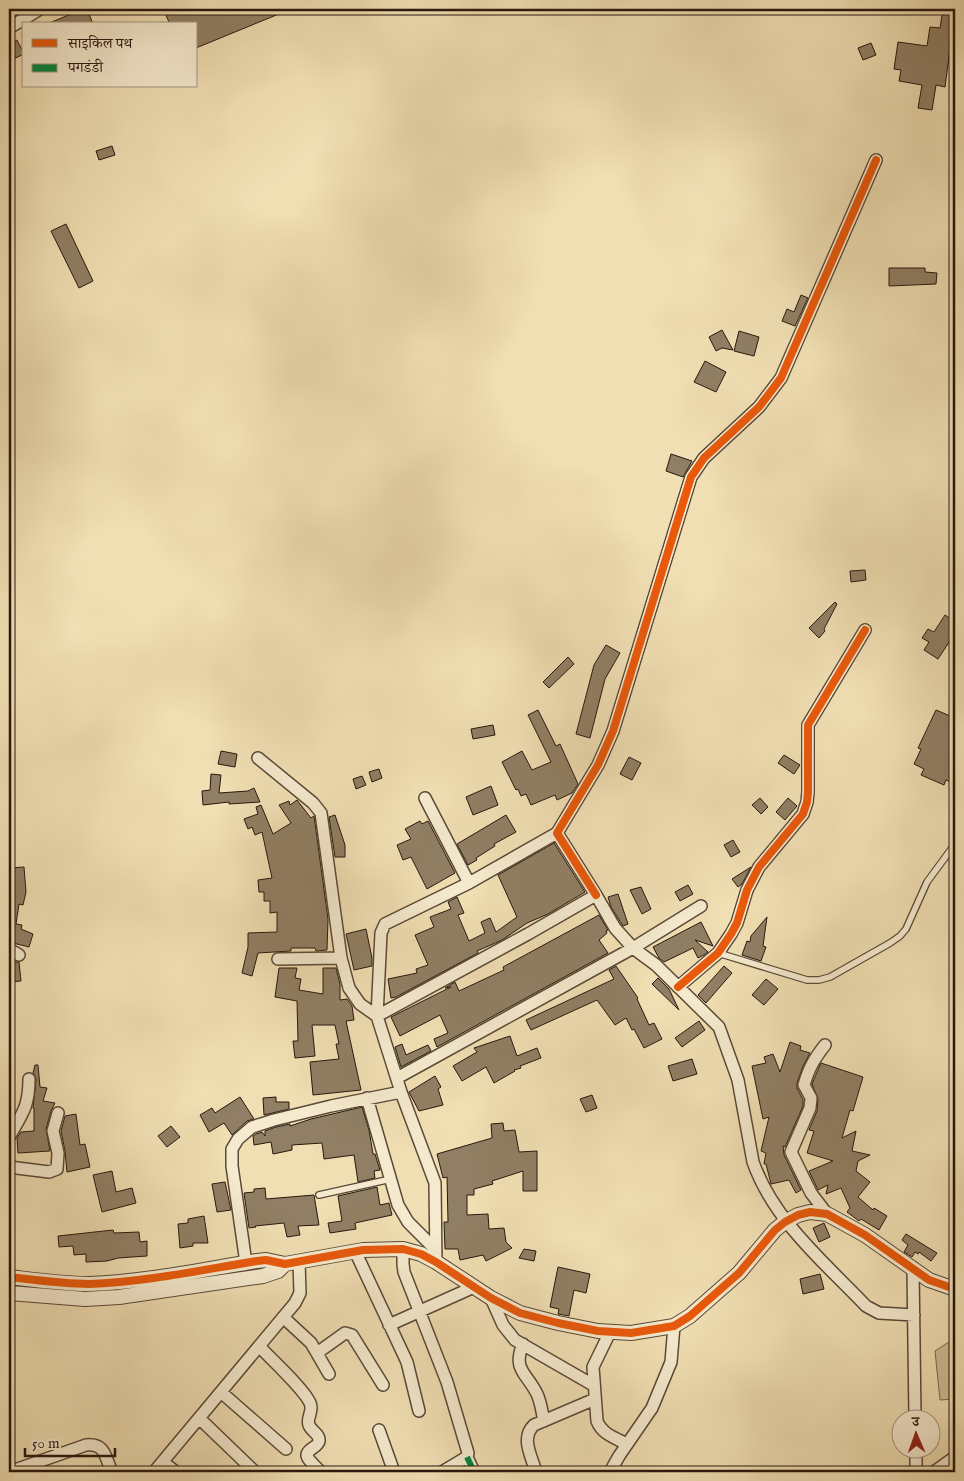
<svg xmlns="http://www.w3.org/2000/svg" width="964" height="1481" font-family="'IM FELL English','Noto Serif Devanagari',serif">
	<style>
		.green { fill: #cebd97; stroke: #7b6a53 }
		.building { fill: #907f64; stroke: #28170f }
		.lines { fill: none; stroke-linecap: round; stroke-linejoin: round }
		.service-casing { stroke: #5a4938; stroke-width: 8 }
		.minor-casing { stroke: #5a4938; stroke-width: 14 }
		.tertiary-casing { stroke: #5a4938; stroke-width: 16 }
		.service { stroke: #f5eace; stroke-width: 5.5 }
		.minor { stroke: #f5eace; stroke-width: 11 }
		.tertiary { stroke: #f5eace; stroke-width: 14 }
		.quiet { stroke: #00873e; stroke-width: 6; stroke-dasharray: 12 6; stroke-linecap: butt }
		.cycleway-casing { stroke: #f5eace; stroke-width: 11 }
		.cycleway { stroke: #e8590c; stroke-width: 8 }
	</style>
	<rect width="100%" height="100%" fill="#f0dfb3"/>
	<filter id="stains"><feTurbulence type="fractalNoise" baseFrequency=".004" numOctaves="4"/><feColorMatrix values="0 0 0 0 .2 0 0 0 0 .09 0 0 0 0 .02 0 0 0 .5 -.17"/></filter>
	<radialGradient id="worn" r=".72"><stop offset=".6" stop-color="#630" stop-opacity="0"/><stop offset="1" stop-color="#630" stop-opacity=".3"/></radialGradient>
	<path class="green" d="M955,1338V1399L940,1400L935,1351Z"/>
	<path class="building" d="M83,9H87L93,24H47Z
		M163,9H291L196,48V24H170Z
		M943,9H955L945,87L936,85L932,110L918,108L922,85L899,81L901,70L894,69L898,42L927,46L930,27L940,28Z
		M17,40L24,54L9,61V44Z
		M871,43L876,55L863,60L858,48Z
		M112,146L115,155L99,160L96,151Z
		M66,224L93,281L79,288L51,231Z
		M889,268H925V272L937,273L936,284L889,286Z
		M801,295L808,298L795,326L782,321L787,309L794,312Z
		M722,330L733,350L722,348L716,351L709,337Z
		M739,331L759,337L754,356L734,351Z
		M705,361L726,372L716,392L694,382Z
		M671,454L692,461L683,477L666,471Z
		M865,570L866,580L851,582L850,571Z
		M835,602L837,604L824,629L825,631L819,638L809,628Z
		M945,615L955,622V633L938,659L924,650L929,642L922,638L928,629L934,632Z
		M606,645L620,653L605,679L590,738L576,734L594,665Z
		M568,657L574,664L549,688L543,682Z
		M538,710L556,746L560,744L578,784L572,793L557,800L555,795L531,805L526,794L521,796L518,789L516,790L502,762L522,751L532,770L551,762L528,715Z
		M936,710L955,718V784L946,780L944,785L921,775L924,769L914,764L921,749L918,748Z
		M493,725L495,735L473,739L471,729Z
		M221,751L237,754L235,767L218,764Z
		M784,755L800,765L794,774L778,763Z
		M629,757L641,763L632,780L620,774Z
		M379,769L382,778L372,782L369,772Z
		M211,774L221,775L219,793L248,791L254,788L260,802L229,804V802L203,805L202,791L210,790Z
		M362,776L366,785L356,789L353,779Z
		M491,786L498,805L473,815L466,797Z
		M760,798L768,807L761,814L752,805Z
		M788,798L797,806L785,820L776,812Z
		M297,800L311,818L314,816L328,919L327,950L316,951L315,948H291V951L258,953L252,976L242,973L248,947V933L277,932V912L270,913V901H264V892H259L258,880L272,878L262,832L255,835L252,827L248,829L244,819L258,814L256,807L261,805L273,834L291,823L279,805L289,801L290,805Z
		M335,815L345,845V857H335L329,817Z
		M506,815L516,832L494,844L495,846L476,858L477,860L468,865L457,844Z
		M420,821L422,824L428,821L455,873L427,889L411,857L403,860L397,845L411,839L405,829Z
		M733,840L740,852L731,857L724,845Z
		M554,843L585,892L548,914L527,923L502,940L477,951L478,953L396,997L391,998L388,979L417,973L416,969L428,965L415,935L434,927L430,917L451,909L448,902L457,897L464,913L458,915L469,941L485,933L481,922L490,918L496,932L517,917L498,875Z
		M24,867L26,892L23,905L19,904L16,924L22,925L21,929L33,934L29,947L9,942V868Z
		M751,867L742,884L738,887L732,879Z
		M688,885L693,894L680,901L675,892Z
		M641,887L651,909L642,914L630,890Z
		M618,894L628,924L623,926L611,907L608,897Z
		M599,915L608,930L606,931L607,933L599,940L608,953L437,1047L434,1039L448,1033L440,1015L400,1036L391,1017L451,987L445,988L455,982L459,991L504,970L503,967Z
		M767,917L763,946L766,947L761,961L742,955L747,941L750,942L751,936Z
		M701,922L713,946L695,940L708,952L704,955L698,958L693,948L664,962L659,958L653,947Z
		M366,929L372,958V966L354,970L346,934Z
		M15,962H19L21,981L9,982V963Z
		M616,966L638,998L637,999L649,1025L654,1023L662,1039L644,1048L634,1029L632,1030L626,1018L615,1025L597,1000L531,1030L526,1020L614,979L609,970Z
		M724,966L732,973L706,1003L698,995Z
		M279,968H297L295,978L301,979L299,990L323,994V968H336L340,984V1000L347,999L352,1006L354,1020L346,1021L361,1090L313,1095L310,1062L339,1059L336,1044H339L335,1025H312L315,1056L295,1058L293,1041H298L297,1001L275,997Z
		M658,978L669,989L679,1010L652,984Z
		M766,979L778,989L764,1005L752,995Z
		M699,1021L705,1030L682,1047L675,1038Z
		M510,1036L517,1056L537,1048L541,1058L520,1066L521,1068L514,1070L515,1071L494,1083L486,1067L462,1081L453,1066L477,1052L474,1048Z
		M790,1042L801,1046L800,1050L810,1053L803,1066L797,1083V1088L803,1100V1106L785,1147L783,1146L784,1155L801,1190L796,1193L789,1180L771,1184L766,1164H764L766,1153L761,1151L769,1117L763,1119L752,1066L766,1063L764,1057L773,1054L780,1072Z
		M402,1044L406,1055L428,1045L431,1051L401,1067L395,1047Z
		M692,1059L697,1074L673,1081L668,1066Z
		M821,1063L863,1077L853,1111L850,1110L842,1138L856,1131L852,1151L870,1155L858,1161L856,1171L870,1182L858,1197L873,1210L874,1208L887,1216L879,1230L861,1219L859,1221L847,1212L850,1208L841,1188L826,1194L828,1185L818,1190L809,1171L833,1161L807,1153L814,1131L809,1130L817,1111L818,1099L812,1084Z
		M35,1065H38L40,1087L47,1088L43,1101L55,1103L51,1111L46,1129L50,1151L18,1153L17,1138L21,1132L34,1131V1108H33L36,1079L33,1073Z
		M435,1076L441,1087L438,1089L443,1105L419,1111L409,1092Z
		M592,1095L597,1108L586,1112L580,1099Z
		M240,1097L254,1119L247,1121L232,1135L224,1123L209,1132L200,1115L212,1108L215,1113Z
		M276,1097V1102H289V1109L264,1115L263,1098Z
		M362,1107L369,1130L373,1154H375L380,1170L374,1171L375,1178L358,1182L354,1155L324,1159L322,1143L292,1145V1150L273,1154L271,1142L254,1145L253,1136L256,1134L262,1132L265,1136V1131L276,1127L290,1124V1126L311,1119Z
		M76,1114L80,1145L85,1144L90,1167L67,1172L65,1151L61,1131L65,1116Z
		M503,1123L504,1131L515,1130L519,1152L537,1151V1191H523V1171L492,1181L493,1184L474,1189V1195H467V1215L488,1214L489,1229L504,1228L506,1242L512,1248L486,1261L483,1255L460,1260L458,1249H445L444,1222H448L447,1177L443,1178L437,1154L492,1138L491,1124Z
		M171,1126L180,1137L167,1147L158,1136Z
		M112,1171L116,1192L132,1188L136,1203L102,1212L93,1175Z
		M225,1182L231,1210L217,1212L212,1184Z
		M377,1187L380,1205L389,1203L392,1215L355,1223L356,1229L330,1233L328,1223L342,1221L338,1196Z
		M265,1188L266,1199L314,1195L319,1225L298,1226L300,1235L287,1237L284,1223L255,1226L256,1227L249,1228L244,1193L254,1192V1189Z
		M204,1216L208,1243H193V1246L180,1248L178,1224L188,1223V1219Z
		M824,1223L830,1237L819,1242L813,1228Z
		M113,1230L114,1233L139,1232L140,1242L147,1241V1256L118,1258L107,1261L86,1262V1254L74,1255L73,1246L59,1247L58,1236Z
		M906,1234L937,1253L931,1261L919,1252L918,1254L915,1252L912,1257L904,1252L908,1245L902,1240Z
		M524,1249L536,1251L534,1261L519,1258Z
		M558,1267L590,1274L586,1293L574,1290L569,1316L558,1314L559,1309L550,1307Z
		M820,1274L824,1289L803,1294L800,1279Z"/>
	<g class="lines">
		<defs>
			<path id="service" d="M718,953L807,980H819L830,977L890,943L900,936L906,929L927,882L955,844
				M319,1195L391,1179"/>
			<path id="minor" d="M9,28L40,9
				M258,758L313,803L321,813L341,958L349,988L360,1004L377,1016
				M425,798L469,883
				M596,895L557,833L598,765L613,731L691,477L704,458L759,407L781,378L876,160
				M9,949L19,955
				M278,959L341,958
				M678,987L718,953L731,934L737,923L747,890L759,867L803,814L807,802L808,792V725L865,630
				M377,1016L528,934L596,895L615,928L633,948L656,965L719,1027L738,1080L753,1162C774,1221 824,1262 866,1306L879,1313L914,1315
				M825,1045C814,1059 809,1068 804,1085L811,1098L810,1108L791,1152L811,1193L827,1214
				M397,1078L633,948L701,906
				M367,1098L398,1205L408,1222L436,1250
				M9,1137C22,1114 29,1107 29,1079
				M9,1167L49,1172L57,1169L58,1153L53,1131L58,1113
				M403,1249V1264L404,1272L447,1382L468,1453L467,1457L442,1472
				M355,1251L407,1362L419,1411
				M436,1262L435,1183L401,1092L377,1016L381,933L385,924L469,883L557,833
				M246,1263L232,1166V1149L238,1139L252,1127L274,1120L331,1106L401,1092
				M913,1268L915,1418
				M491,1298L503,1325L515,1340L593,1385
				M283,1317L311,1343L329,1374
				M389,1325L474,1287
				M610,1332L593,1367L597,1421C602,1434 615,1438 627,1444
				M523,1344C512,1370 527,1373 537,1394C541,1402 542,1413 544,1421
				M259,1346C270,1358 305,1390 310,1403C314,1411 306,1418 309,1425C311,1431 320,1434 319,1441C318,1448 303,1450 308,1458C311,1463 317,1468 321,1472
				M317,1353L345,1333L352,1335L383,1385
				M221,1392L286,1449
				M199,1418L253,1470
				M379,1430L394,1472
				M916,1448V1472
				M467,1457L474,1472
				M163,1462L176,1472
				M9,1472L86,1445C106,1443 105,1458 112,1472
				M154,1472L295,1303L300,1293L299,1262
				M536,1472C532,1457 520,1438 534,1425L595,1399
				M610,1472L619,1456L652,1408L671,1362L674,1326
				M934,1472L955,1457"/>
			<path id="tertiary" d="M9,1277C35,1280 63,1284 89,1284C146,1282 201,1270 257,1261L266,1260L285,1264L363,1250L403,1249L421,1254L436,1262L491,1298L520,1313L558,1323L598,1331L631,1333L674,1326L690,1316L739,1273L775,1230L785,1222L798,1215L810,1212L827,1214L865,1235L929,1280L955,1289
				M9,1293L85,1299L119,1297L263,1276L278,1271L285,1264"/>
		</defs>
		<use href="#service" class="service-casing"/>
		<use href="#minor" class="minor-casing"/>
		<use href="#tertiary" class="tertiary-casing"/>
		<use href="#service" class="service"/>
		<use href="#minor" class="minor"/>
		<use href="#tertiary" class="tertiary"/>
		<path class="quiet" d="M467,1457L474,1472"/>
		<defs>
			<path id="cycleway" d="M596,895L557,833L598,765L613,731L691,477L704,458L759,407L781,378L876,160
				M678,987L718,953L731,934L737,923L747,890L759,867L803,814L807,802L808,792V725L865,630
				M9,1277C35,1280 63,1284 89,1284C146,1282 201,1270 257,1261L266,1260L285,1264L363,1250L403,1249L421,1254L436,1262L491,1298L520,1313L558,1323L598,1331L631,1333L674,1326L690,1316L739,1273L775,1230L785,1222L798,1215L810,1212L827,1214L865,1235L929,1280L955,1289"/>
		</defs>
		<use href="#cycleway" class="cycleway-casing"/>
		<use href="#cycleway" class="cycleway"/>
	</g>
	<rect width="964" height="1481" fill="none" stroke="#f0dfb3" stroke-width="30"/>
	<rect x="10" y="10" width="944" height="1461" fill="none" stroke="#28170f" stroke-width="2.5"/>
	<rect x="15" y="15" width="934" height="1451" fill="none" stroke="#28170f"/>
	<rect x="22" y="22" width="175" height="65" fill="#f5eace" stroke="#a39682"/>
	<rect x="32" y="39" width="25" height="8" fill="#e8590c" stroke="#a39682"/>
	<text x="68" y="48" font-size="15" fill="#28170f">साइकिल पथ</text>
	<rect x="32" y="64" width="25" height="8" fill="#00873e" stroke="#a39682"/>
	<text x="68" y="72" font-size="15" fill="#28170f">पगडंडी</text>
	<g transform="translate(916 1434) rotate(358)"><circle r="24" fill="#f5eace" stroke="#a39682"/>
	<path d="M0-4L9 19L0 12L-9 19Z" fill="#8f2418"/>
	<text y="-8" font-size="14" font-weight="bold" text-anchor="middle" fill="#28170f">उ</text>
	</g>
	<path d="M25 1448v8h90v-8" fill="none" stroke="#28170f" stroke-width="2.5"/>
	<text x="32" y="1448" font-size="15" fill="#28170f" stroke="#f5eace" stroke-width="4" paint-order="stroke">50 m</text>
	<rect width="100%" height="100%" filter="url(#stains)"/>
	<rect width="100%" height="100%" fill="url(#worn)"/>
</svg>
